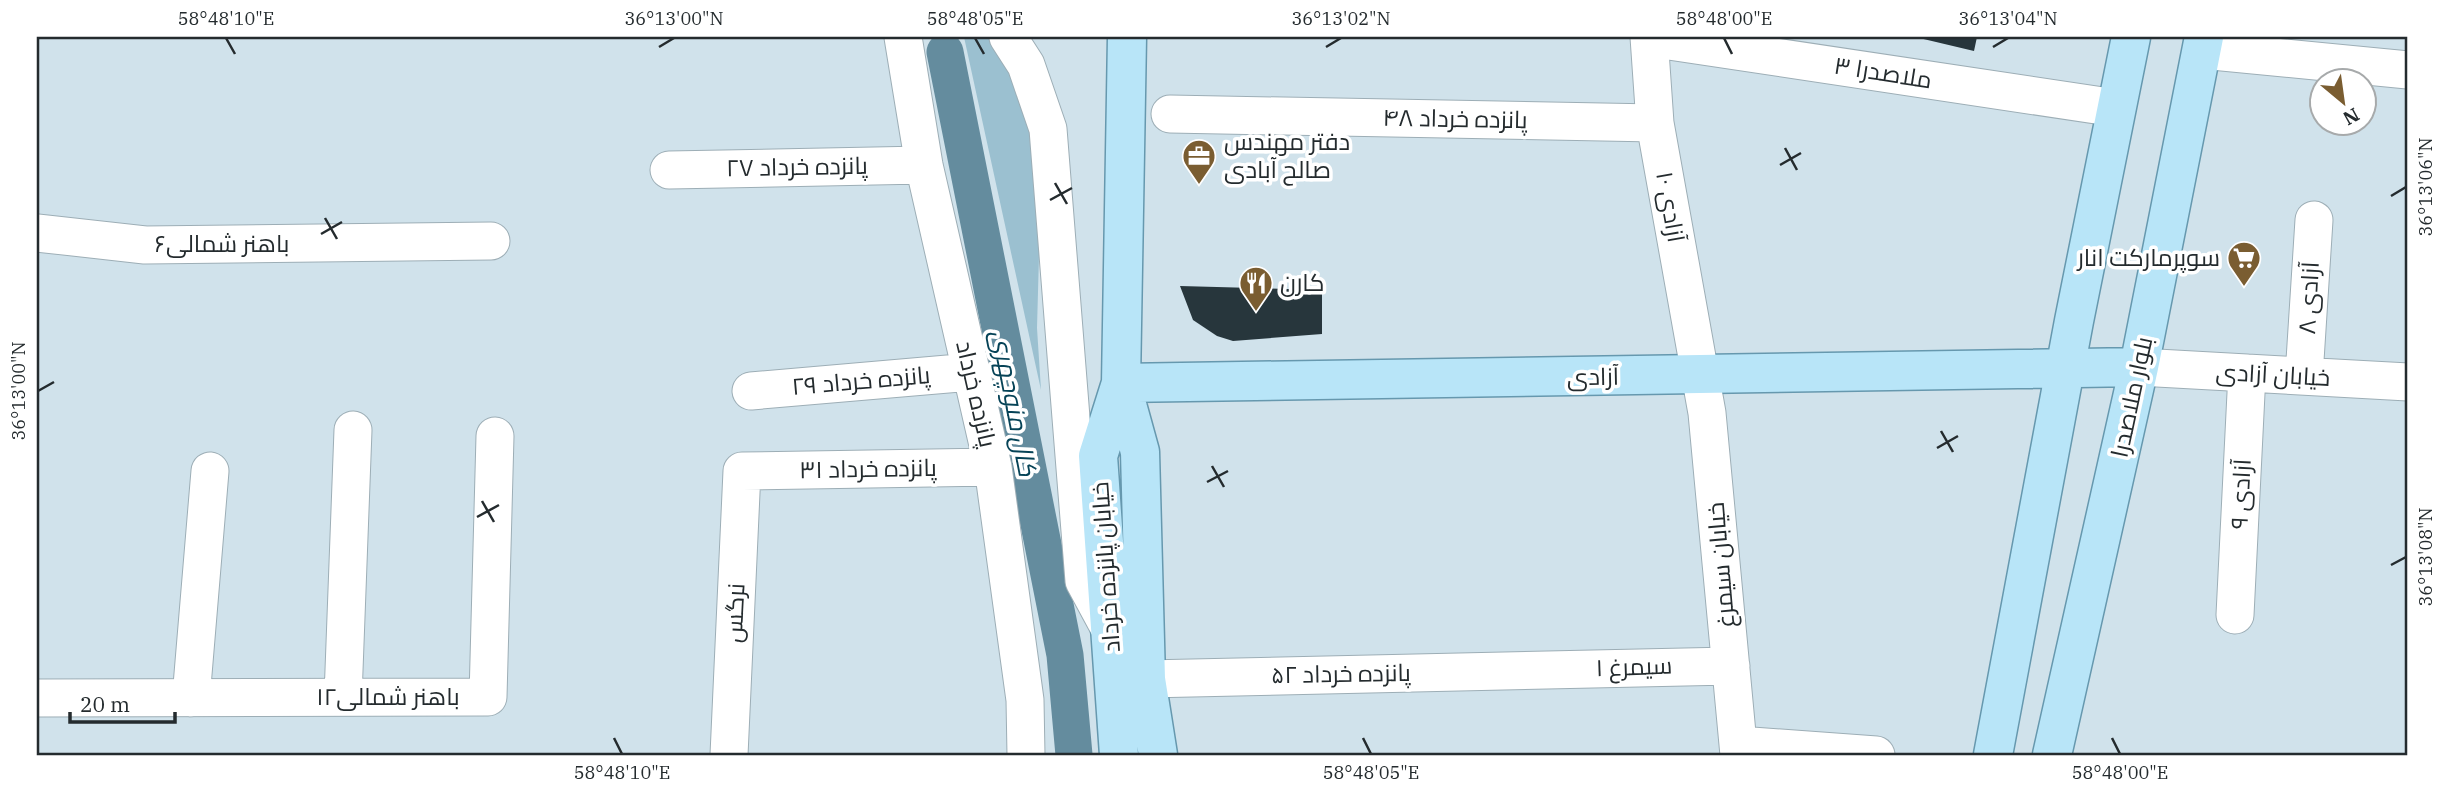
<svg xmlns="http://www.w3.org/2000/svg" width="2445" height="792" font-family="'IBM Plex Serif',Cairo,serif">
	<style>
		.green { fill: #9bc0d0 }
		.lines { fill: none; stroke-linecap: round; stroke-linejoin: round }
		.canal { stroke: #648c9e; stroke-width: 37 }
		.building { fill: #27363c }
		.minor-casing { stroke: #9daeb6; stroke-width: 39 }
		.major-casing { stroke: #6698ae; stroke-width: 41 }
		.minor { stroke: #fff; stroke-width: 37 }
		.major { stroke: #b8e5f8; stroke-width: 38 }
		.ticks { fill: none; stroke: #242b2e; stroke-width: 2.5 }
		.labels { text-anchor: middle; stroke-width: 7; stroke-linejoin: round; paint-order: stroke }
		.street-label { font-size: 24px; fill: #242b2e; stroke: #fff }
		.poi-label { font-size: 24px; fill: #242b2e; stroke: #fff; text-anchor: start }
		.water-label { font-size: 26px; font-style: italic; fill: #064357; stroke: #fff }
		.neatline { fill: none; stroke: #242b2e; stroke-width: 2.5 }
		.ticks-label { font-size: 18px; text-anchor: middle; fill: #242b2e }
	</style>
	<rect width="100%" height="100%" fill="#d0e2eb"/>
	<path class="green" d="M964,37H993L1027,104L1040,220L1037,328L1041,390Z"/>
	<g class="lines">
		<path class="canal" d="M945,52L1065,655L1074,755"/>
	</g>
	<path class="building" d="M1915,37H1977L1974,51Z
		M1180,286L1322,290V334L1233,341L1217,336L1193,320Z"/>
	<g class="lines">
		<defs>
			<path id="minor" d="M903,37L924,165L993,467L1025,700L1026,755
				M1008,37L1026,65L1048,129L1084,581L1111,631
				M1649,37L1655,123L1707,413L1739,755
				M1649,38L2116,108
				M2202,50L2408,70
				M1170,114L1655,123
				M669,170L924,165
				M37,233L145,245L491,241
				M2139,367L2408,382
				M2304,376L2314,220
				M751,391L971,372
				M2235,615L2247,373
				M1146,679L1731,666
				M343,697L353,430
				M37,698L488,697L495,436
				M191,698L210,471
				M1738,745L1876,755
				M729,755L742,471L993,467"/>
			<path id="major" d="M1121,383L2139,367
				M1121,383L1140,452L1146,679L1158,755
				M1119,755L1098,456L1121,383L1127,37
				M1993,755L2074,321L2131,37
				M2052,755L2139,367L2204,37"/>
		</defs>
		<use href="#minor" class="minor-casing"/>
		<use href="#major" class="major-casing"/>
		<use href="#minor" class="minor"/>
		<use href="#major" class="major"/>
	</g>
	<path class="ticks" d="M226,38L235,54M975,38L984,54M1724,38L1732,54M659,47L674,38M1326,47L1341,38M1993,47L2008,38M1785,148L1797,170M1780,165L1801,153M1055,183L1067,204M2391,196L2406,187M1050,200L1072,188M325,218L337,239M321,234L342,222M38,391L54,382M1941,431L1953,452M1937,448L1958,436M1212,466L1224,487M1207,482L1228,471M482,501L494,522M477,517L499,505M2391,565L2406,557M614,738L622,754M1363,738L1371,754M2112,738L2120,754"/>
	<defs>
		<symbol id="office-pin" viewBox="-11 -11 22 30"><path d="M0 17L-7.5 6A9.5 9.5 0 1 1 7.5 6Z" fill="#7a5d31" stroke="#fff"/><path d="M-6-3h4V-5.5h4V-3h4V5H-6ZM-1-4.5V-3h2v-1.5ZM-6 0V1H6V0Z" fill="#fff"/></symbol>
		<symbol id="supermarket-pin" viewBox="-11 -11 22 30"><path d="M0 17L-7.5 6A9.5 9.5 0 1 1 7.5 6Z" fill="#7a5d31" stroke="#fff"/><path d="M-6-5.5h2.5l.6 2H6L4.5 2H-2.5L-4.4-4H-6ZM-1.5 3.2a1.3 1.3 0 1 0 .1 0ZM3 3.2a1.3 1.3 0 1 0 .1 0Z" fill="#fff"/></symbol>
		<symbol id="restaurant-pin" viewBox="-11 -11 22 30"><path d="M0 17L-7.5 6A9.5 9.5 0 1 1 7.5 6Z" fill="#7a5d31" stroke="#fff"/><path d="M-5-6h1v4h1v-4h1v4h1v-4h1v5L-1.5 .5V6h-2V.5L-5-1ZM5-6V6H3V1.5H1.5Q1.5-4 5-6Z" fill="#fff"/></symbol>
	</defs>
	<g fill-rule="evenodd">
		<use href="#office-pin" x="1180" y="137" width="38" height="52"/>
		<use href="#supermarket-pin" x="2225" y="239" width="38" height="52"/>
		<use href="#restaurant-pin" x="1237" y="264" width="38" height="52"/>
	</g>
	<g class="labels">
		<g class="street-label">
			<text transform="translate(1883 73) rotate(9)" y="8">ملاصدرا ۳</text>
			<text transform="translate(1455 119) rotate(1)" y="8">پانزده خرداد ۴۸</text>
			<text transform="translate(797 167) rotate(-1)" y="8">پانزده خرداد ۲۷</text>
			<text transform="translate(1670 207) rotate(80)" y="8">آزادی ۱۰</text>
			<text x="222" y="252">باهنر شمالی۶</text>
			<text transform="translate(2309 298) rotate(-87)" y="8">آزادی ۸</text>
			<text transform="translate(2273 375) rotate(3)" y="8">خیابان آزادی</text>
			<text transform="translate(1593 377) rotate(-1)" y="8">آزادی</text>
			<text transform="translate(861 381) rotate(-5)" y="8">پانزده خرداد ۲۹</text>
			<text transform="translate(976 394) rotate(77)" y="8">پانزده خرداد</text>
			<text transform="translate(2132 397) rotate(-78)" y="8">بلوار ملاصدرا</text>
			<text transform="translate(868 469) rotate(-1)" y="8">پانزده خرداد ۳۱</text>
			<text transform="translate(2241 494) rotate(-87)" y="8">آزادی ۹</text>
			<text transform="translate(1721 565) rotate(-95)" y="8">خیابان سیمرغ</text>
			<text transform="translate(1106 567) rotate(-94)" y="8">خیابان پانزده خرداد</text>
			<text transform="translate(735 613) rotate(-87)" y="8">نرگس</text>
			<text transform="translate(1634 667) rotate(-2)" y="8">سیمرغ ۱</text>
			<text transform="translate(1341 674) rotate(-1)" y="8">پانزده خرداد ۵۲</text>
			<text x="388" y="705">باهنر شمالی۱۲</text>
		</g>
		<g class="poi-label">
			<text x="1224" y="150">دفتر مهندس<tspan x="1224" dy="28">صالح آبادی</tspan></text>
			<text x="2220" y="266" text-anchor="end">سوپرمارکت انار</text>
			<text x="1280" y="291">کارن</text>
		</g>
		<g class="water-label">
			<text transform="translate(1014 403) rotate(79)" y="9">کال منوچهری</text>
		</g>
	</g>
	<rect width="2445" height="792" fill="none" stroke="#ffffff" stroke-width="77"/>
	<g transform="translate(2343 102) rotate(151)"><circle r="33" fill="#ffffff" stroke="#a7aaab" stroke-width="2"/>
	<path d="M0-5L12 26L0 18L-12 26Z" fill="#7a5d31"/>
	<text y="-10" font-size="19" font-weight="bold" text-anchor="middle" fill="#242b2e">N</text>
	</g>
	<path d="M70 712v10h105v-10" fill="none" stroke="#242b2e" stroke-width="3.5"/>
	<text x="80" y="712" font-size="21" fill="#242b2e" stroke="#ffffff" stroke-width="5" paint-order="stroke">20 m</text>
	<rect x="38" y="38" width="2368" height="716" class="neatline"/>
	<g class="ticks-label">
		<text x="226" y="25">58°48'10"E</text>
		<text x="674" y="25">36°13'00"N</text>
		<text x="975" y="25">58°48'05"E</text>
		<text x="1341" y="25">36°13'02"N</text>
		<text x="1724" y="25">58°48'00"E</text>
		<text x="2008" y="25">36°13'04"N</text>
		<text transform="translate(2426 187) rotate(-90)" y="6">36°13'06"N</text>
		<text transform="translate(19 391) rotate(-90)" y="6">36°13'00"N</text>
		<text transform="translate(2426 557) rotate(-90)" y="6">36°13'08"N</text>
		<text x="622" y="779">58°48'10"E</text>
		<text x="1371" y="779">58°48'05"E</text>
		<text x="2120" y="779">58°48'00"E</text>
	</g>
</svg>
